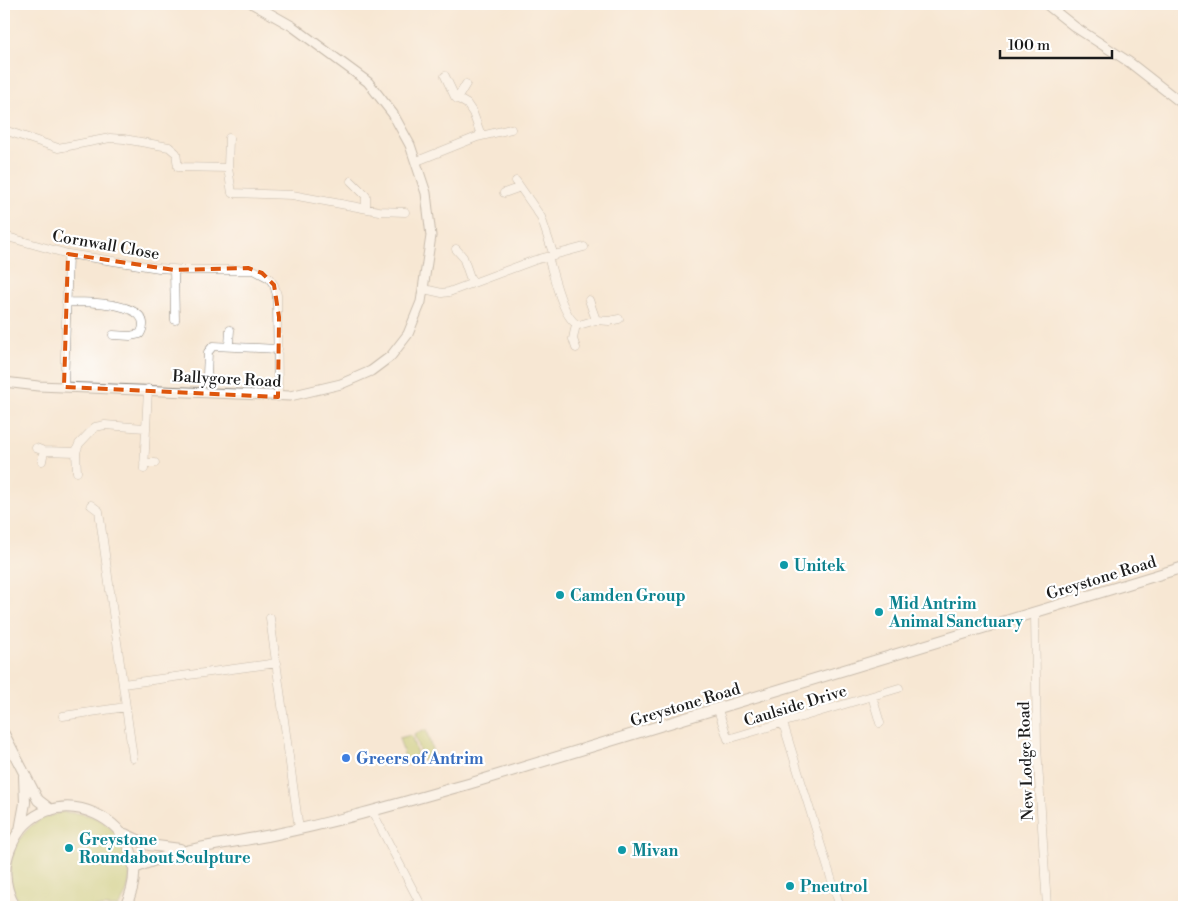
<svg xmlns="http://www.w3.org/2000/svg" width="1188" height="911" font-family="'Libre Bodoni',serif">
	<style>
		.green { fill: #bccb6e; stroke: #6c7445 }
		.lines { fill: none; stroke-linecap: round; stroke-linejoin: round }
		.minor-casing { stroke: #8a8278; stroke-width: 9 }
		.tertiary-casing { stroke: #8a8278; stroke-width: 11 }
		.secondary-casing { stroke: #8a8278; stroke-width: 12 }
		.minor { stroke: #fff; stroke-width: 8 }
		.tertiary { stroke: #fff; stroke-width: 9 }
		.secondary { stroke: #fff; stroke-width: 10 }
		.marked { fill: none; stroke: #de560d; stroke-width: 4; stroke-dasharray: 10 6; stroke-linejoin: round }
		.culture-dot { fill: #0f9aa8; stroke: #fff; stroke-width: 2 }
		.shop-dot { fill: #3f7fe0; stroke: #fff; stroke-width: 2 }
		.labels { text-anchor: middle; stroke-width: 4.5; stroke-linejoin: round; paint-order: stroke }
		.street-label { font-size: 16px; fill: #1c1c1c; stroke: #fff }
		.culture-label { font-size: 16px; font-weight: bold; fill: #0d838f; stroke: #fff; text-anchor: start }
		.shop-label { font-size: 16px; font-weight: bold; fill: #366cbe; stroke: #fff; text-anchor: start }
	</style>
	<rect width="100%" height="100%" fill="#fff"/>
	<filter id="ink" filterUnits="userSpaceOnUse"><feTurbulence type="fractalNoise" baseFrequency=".02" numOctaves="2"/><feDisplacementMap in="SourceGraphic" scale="10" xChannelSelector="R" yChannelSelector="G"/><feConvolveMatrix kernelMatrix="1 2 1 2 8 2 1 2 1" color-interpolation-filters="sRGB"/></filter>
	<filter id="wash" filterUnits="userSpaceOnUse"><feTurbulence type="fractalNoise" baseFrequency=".0096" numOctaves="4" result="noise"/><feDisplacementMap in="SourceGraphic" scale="20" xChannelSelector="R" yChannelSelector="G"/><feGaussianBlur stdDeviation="1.12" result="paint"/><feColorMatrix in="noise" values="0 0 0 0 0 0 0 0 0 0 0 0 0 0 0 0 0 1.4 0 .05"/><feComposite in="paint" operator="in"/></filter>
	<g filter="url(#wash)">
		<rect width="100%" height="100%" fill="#f7e7d3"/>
		<path class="green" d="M426,730L434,756L422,760L414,734Z
			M411,735L419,761L407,764L399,738Z
			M62,812C75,813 88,813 100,820C129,837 140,880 118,907H22C4,884 7,850 28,829C37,819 50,816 62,812Z"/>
	</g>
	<g filter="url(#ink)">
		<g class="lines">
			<defs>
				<path id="minor" d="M445,76L455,97L467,104L473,113L481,135
					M457,99L466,84
					M4,130L58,148L110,138L124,139L169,147L176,153L178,167L228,168L232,193L292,195L379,211L405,212
					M417,161L477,137L511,129
					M228,168L229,138
					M351,181L366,196V207
					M516,181L541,217L554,256
					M504,193L518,188
					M4,236L68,254L159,268L186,270H254L269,278L274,285L277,295L278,397
					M456,249L463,257L472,283
					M548,257C553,272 563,321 579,325L596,320L609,321L619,319
					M174,270L175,320
					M424,289L442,293L449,292L535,260L584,247
					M589,300L596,320
					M66,302C83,302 159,301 140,334L130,336L113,335
					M576,324L573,339L576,348
					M229,345L230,330
					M207,375L208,352L213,346L278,349
					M64,387L68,254
					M36,448L44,451L76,452
					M42,461L44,451
					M144,463H155
					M144,469L148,389
					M77,472L76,452L79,444L95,427L105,425L145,428
					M91,505L99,511L133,758
					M1035,613L1037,747L1047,907
					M270,618L299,829
					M123,684L277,663
					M872,696L880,723
					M718,710L728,739L899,688
					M63,716L126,707
					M783,723L840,907
					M372,811L422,907
					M409,907L419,902"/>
				<path id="tertiary" d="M1046,4L1075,27L1129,62L1184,105
					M4,382L38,386L290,396L341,384L371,371L391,356L408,334L421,302L431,236L426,193L410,145L393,114L368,82L292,26L253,4"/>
				<path id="secondary" d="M4,734L38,800L51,810
					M20,830L25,803L24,776
					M125,834L149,845L180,849
					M135,868C179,848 225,844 272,835C341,821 408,801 475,782L1184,567
					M15,907C5,889 2,869 10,849C41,766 169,819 125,907"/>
			</defs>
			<use href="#minor" class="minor-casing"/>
			<use href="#tertiary" class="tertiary-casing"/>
			<use href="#secondary" class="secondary-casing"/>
			<use href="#minor" class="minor"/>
			<use href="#tertiary" class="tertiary"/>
			<use href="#secondary" class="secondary"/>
		</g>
	</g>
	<path d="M0 0H1188V911H0ZM68,254L174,270L248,268L262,273L274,285L279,317L278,397L64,387Z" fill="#f7e7d3" fill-opacity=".55" fill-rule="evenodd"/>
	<path class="marked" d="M68,254L174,270L248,268L262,273L274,285L279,317L278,397L64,387Z"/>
	<g class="culture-dot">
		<circle cx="784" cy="565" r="5"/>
		<circle cx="560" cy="595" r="5"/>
		<circle cx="879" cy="612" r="5"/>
		<circle cx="69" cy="848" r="5"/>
		<circle cx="622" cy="850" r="5"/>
		<circle cx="790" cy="886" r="5"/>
	</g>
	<circle class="shop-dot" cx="346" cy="758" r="5"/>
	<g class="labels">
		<g class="street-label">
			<text transform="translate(106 244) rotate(10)" y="6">Cornwall Close</text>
			<text transform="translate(227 378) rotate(3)" y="6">Ballygore Road</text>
			<text transform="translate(1101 577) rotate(-17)" y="6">Greystone Road</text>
			<text transform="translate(685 704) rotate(-17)" y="6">Greystone Road</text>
			<text transform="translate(795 705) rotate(-17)" y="6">Caulside Drive</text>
			<text transform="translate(1025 761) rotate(-92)" y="6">New Lodge Road</text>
		</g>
		<g class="culture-label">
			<text x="794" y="571">Unitek</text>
			<text x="570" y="601">Camden Group</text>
			<text x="889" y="609">Mid Antrim<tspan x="889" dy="18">Animal Sanctuary</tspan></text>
			<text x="79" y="845">Greystone<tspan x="79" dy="18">Roundabout Sculpture</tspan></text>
			<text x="632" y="856">Mivan</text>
			<text x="800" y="892">Pneutrol</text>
		</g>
		<g class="shop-label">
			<text x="356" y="764">Greers of Antrim</text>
		</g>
	</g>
	<rect width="1188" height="911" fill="none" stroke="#fff" stroke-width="20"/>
	<path d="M1000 50v8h112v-8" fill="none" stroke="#1c1c1c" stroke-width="2.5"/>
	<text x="1008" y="50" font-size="15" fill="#1c1c1c" stroke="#ffffff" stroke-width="4" paint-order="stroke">100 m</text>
</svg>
